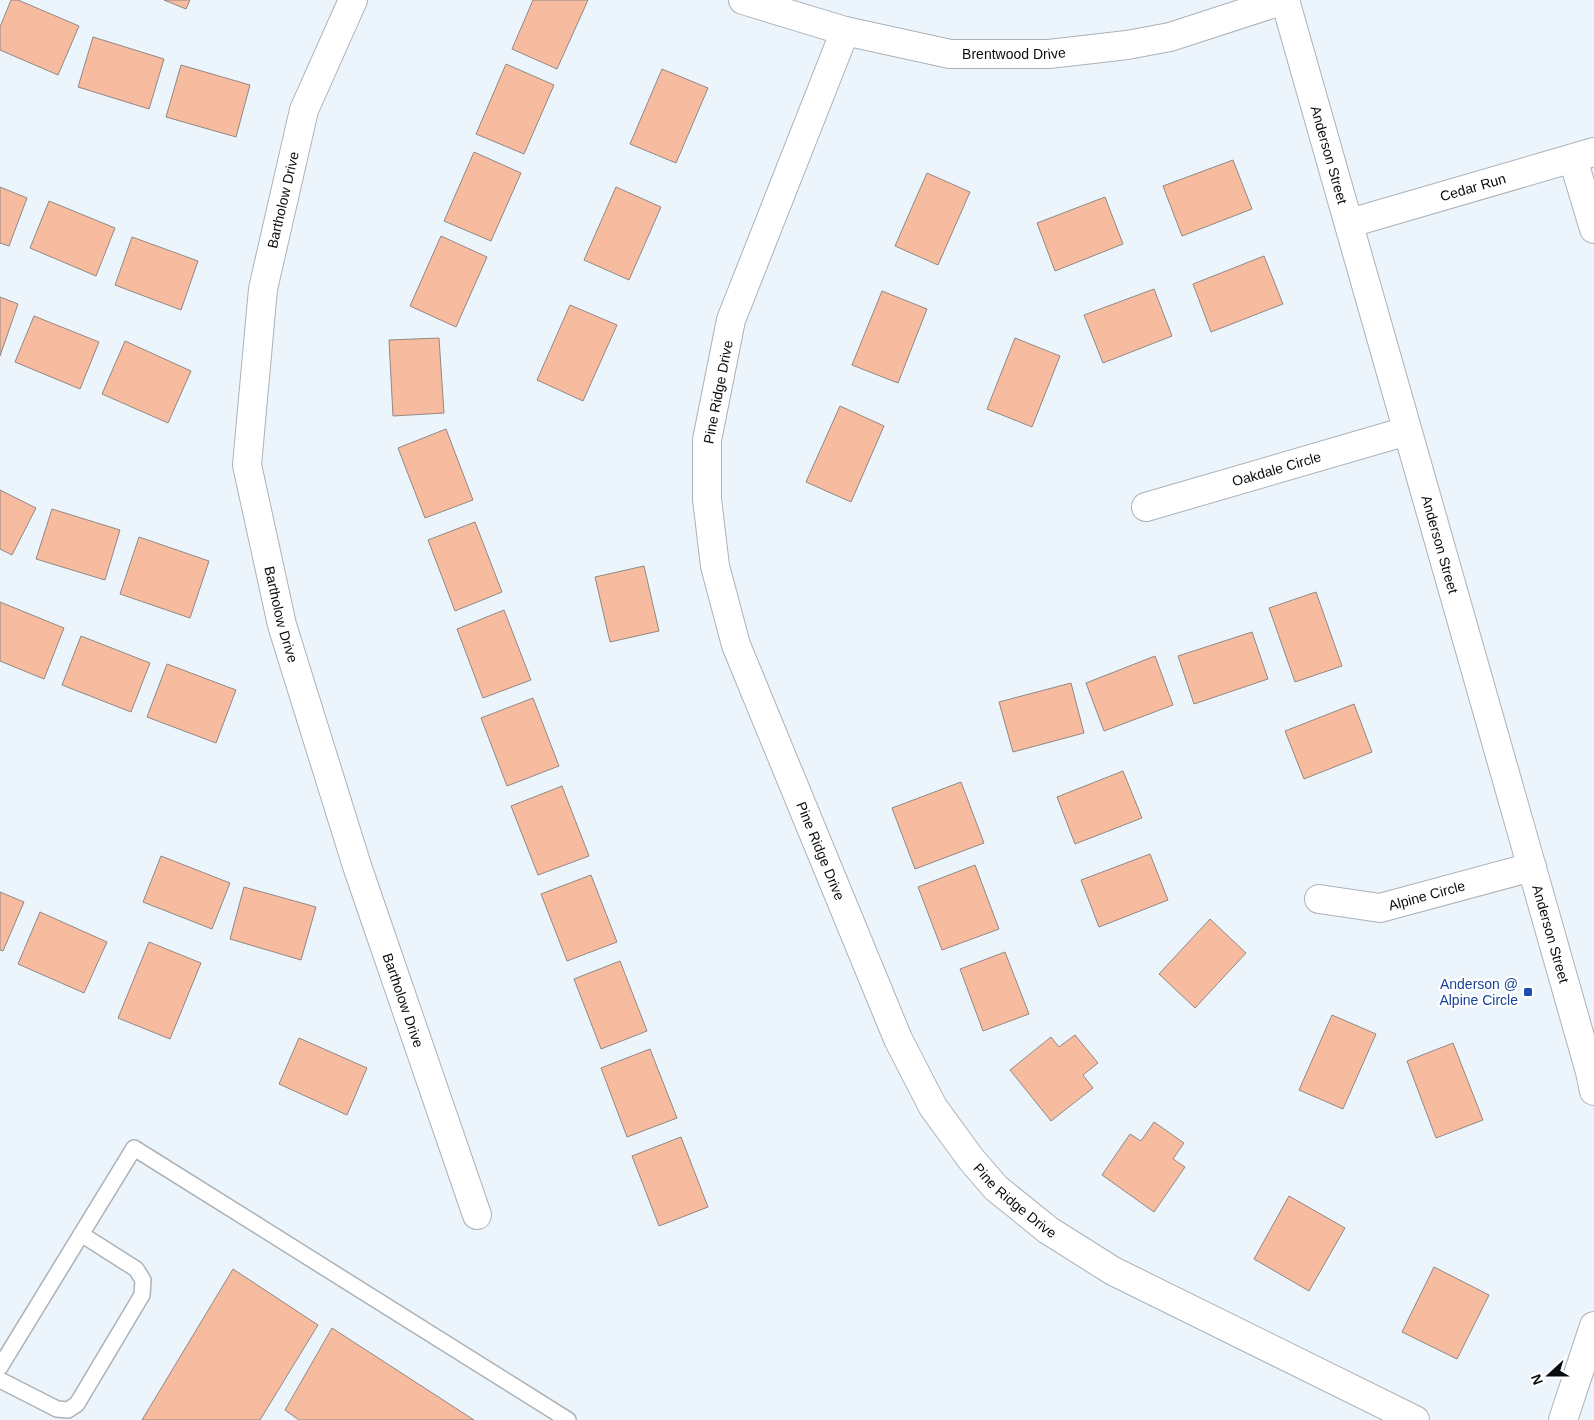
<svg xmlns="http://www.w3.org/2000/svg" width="1594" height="1420" font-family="Helvetica,sans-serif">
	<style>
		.building { fill: #f7bb9f; stroke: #918884 }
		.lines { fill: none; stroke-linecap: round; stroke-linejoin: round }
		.service-casing { stroke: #abb2b8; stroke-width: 18 }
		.minor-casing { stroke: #abb2b8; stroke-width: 30 }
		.tertiary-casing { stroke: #abb2b8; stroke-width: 30 }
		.service { stroke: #fff; stroke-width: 15 }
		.minor { stroke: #fff; stroke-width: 28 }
		.tertiary { stroke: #fff; stroke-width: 28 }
		.transit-dot { fill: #1a4fb4; stroke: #fff; stroke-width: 2 }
		.labels { text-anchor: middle; stroke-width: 4.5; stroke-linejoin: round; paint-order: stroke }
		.street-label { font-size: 14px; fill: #090c0e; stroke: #fff }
		.transit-label { font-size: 14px; fill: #164399; stroke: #fff; text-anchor: end }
	</style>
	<rect width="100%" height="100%" fill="#edf5fc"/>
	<path class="building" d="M11,0H18L79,26L58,75L0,50V27Z
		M164,0H190L186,9Z
		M533,0H588L557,69L512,49Z
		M93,37L164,59L149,109L78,87Z
		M506,64L554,85L524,154L476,134Z
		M181,65L250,85L236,137L166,117Z
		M662,69L708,88L676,163L630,144Z
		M474,152L521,173L491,241L444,221Z
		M1233,160L1252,209L1182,236L1163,186Z
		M927,173L970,192L938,265L895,246Z
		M0,187L27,198L9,246L0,243Z
		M616,187L661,207L629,280L584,260Z
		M1105,197L1123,244L1055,271L1037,223Z
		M49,201L115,228L96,276L30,248Z
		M441,236L487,257L456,327L410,306Z
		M132,237L198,261L181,310L115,285Z
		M1264,256L1283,304L1211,332L1193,284Z
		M1154,289L1172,336L1103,363L1084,315Z
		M882,291L927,309L898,383L852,365Z
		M0,297L18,304L0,356Z
		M570,305L617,325L583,401L537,380Z
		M34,316L99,342L80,389L15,362Z
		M439,338L444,413L393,416L389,340Z
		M1015,338L1060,356L1032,427L987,409Z
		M125,341L191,371L168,423L102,394Z
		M840,406L884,426L851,502L806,482Z
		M446,429L473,500L425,518L398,448Z
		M0,490L36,508L12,555L0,549Z
		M52,509L120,530L105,580L36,559Z
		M475,522L502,592L455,611L428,540Z
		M139,537L209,561L190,618L120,594Z
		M644,566L659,631L610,642L595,577Z
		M1316,592L1342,666L1295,682L1269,608Z
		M0,602L64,628L44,679L0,661Z
		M504,610L531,680L483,698L457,629Z
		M1252,632L1268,679L1194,704L1178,656Z
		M81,636L150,663L131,712L62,685Z
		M1155,656L1173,705L1104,731L1086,683Z
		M167,664L236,690L216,743L147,717Z
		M1071,683L1084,733L1013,752L999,702Z
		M533,698L559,766L507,786L481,718Z
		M1354,704L1372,752L1304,779L1285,731Z
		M1123,771L1142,818L1075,844L1057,797Z
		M961,782L984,843L915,869L892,808Z
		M562,786L589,856L538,875L511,806Z
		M1150,854L1168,900L1099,927L1081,880Z
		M161,856L230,883L212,929L143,902Z
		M975,865L999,929L942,950L918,887Z
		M591,875L617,942L567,961L541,894Z
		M244,887L316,907L301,960L230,939Z
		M0,892L24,902L3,951L0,950Z
		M40,912L107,942L84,993L18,964Z
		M1210,919L1246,953L1195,1008L1159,974Z
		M149,942L201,963L170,1039L118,1018Z
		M1005,952L1029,1014L983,1031L960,969Z
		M620,961L647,1031L601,1049L574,979Z
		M1332,1015L1376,1034L1343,1109L1299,1090Z
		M1075,1035L1098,1063L1083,1075L1093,1088L1051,1121L1010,1070L1051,1037L1059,1047Z
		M299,1038L367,1068L347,1115L279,1084Z
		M1453,1043L1483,1120L1436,1138L1407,1061Z
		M650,1049L677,1118L627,1137L601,1068Z
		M1154,1122L1184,1143L1173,1159L1185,1167L1154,1212L1102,1175L1130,1134L1141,1141Z
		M681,1137L708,1207L659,1226L632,1156Z
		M1289,1196L1345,1228L1309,1291L1254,1259Z
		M1434,1267L1489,1295L1457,1359L1402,1332Z
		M233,1269L318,1325L260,1420H142Z
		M332,1328L474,1420H299L285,1410Z"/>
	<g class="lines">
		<defs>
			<path id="service" d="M0,1367L134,1148L568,1420
				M0,1380L57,1409L68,1410L77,1404L142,1295L143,1280L136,1269L81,1234"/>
			<g id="minor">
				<path id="s1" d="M353,0L304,110L263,289L247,465L282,625L357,866L477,1215"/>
				<path id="s2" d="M845,31L731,320L707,440V499L715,566L736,645L898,1039L933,1107L971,1159L996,1188L1048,1230L1113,1271L1415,1420"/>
				<path d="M1573,159L1594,229"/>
				<path id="s3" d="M1350,223L1594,152"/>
				<path id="s4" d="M1146,507L1407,431"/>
				<path id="s5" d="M1319,899L1380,908L1532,867"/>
			</g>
			<g id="tertiary">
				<path id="s6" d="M743,0L845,31L950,54H1049L1127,45L1170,37L1284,0"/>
				<path id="s7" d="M1285,0L1590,1072L1594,1091"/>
				<path d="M1563,1420L1594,1326"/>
			</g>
		</defs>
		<use href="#service" class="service-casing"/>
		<use href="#minor" class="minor-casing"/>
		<use href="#tertiary" class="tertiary-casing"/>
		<use href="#service" class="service"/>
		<use href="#minor" class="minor"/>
		<use href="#tertiary" class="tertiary"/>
	</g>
	<rect class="transit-dot" x="1523" y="987" width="10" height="10" rx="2.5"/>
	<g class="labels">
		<g class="street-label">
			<text dy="5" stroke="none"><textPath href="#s6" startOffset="278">Brentwood Drive</textPath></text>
			<text dy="5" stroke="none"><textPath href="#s7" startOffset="161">Anderson Street</textPath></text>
			<text dy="5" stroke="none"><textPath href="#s3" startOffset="128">Cedar Run</textPath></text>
			<text transform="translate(283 200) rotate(-77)" y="5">Bartholow Drive</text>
			<text transform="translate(718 392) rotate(-79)" y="5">Pine Ridge Drive</text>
			<text dy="5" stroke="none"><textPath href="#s4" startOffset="136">Oakdale Circle</textPath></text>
			<text dy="5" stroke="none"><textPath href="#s7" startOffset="566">Anderson Street</textPath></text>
			<text dy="5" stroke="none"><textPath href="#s1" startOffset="634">Bartholow Drive</textPath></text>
			<text dy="5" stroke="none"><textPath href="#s2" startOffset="864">Pine Ridge Drive</textPath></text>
			<text dy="5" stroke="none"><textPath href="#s5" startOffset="110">Alpine Circle</textPath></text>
			<text dy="5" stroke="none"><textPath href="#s7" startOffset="971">Anderson Street</textPath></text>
			<text dy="5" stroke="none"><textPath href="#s1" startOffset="1039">Bartholow Drive</textPath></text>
			<text dy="5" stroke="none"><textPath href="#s2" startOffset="1269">Pine Ridge Drive</textPath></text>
		</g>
		<g class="transit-label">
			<text x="1518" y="989">Anderson @<tspan x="1518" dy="16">Alpine Circle</tspan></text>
		</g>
	</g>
	<g transform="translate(1549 1375) rotate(249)" stroke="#ffffff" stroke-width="4" paint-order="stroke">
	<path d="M0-4L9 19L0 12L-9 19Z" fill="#090c0e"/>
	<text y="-8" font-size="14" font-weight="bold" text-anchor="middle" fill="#090c0e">N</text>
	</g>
</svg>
